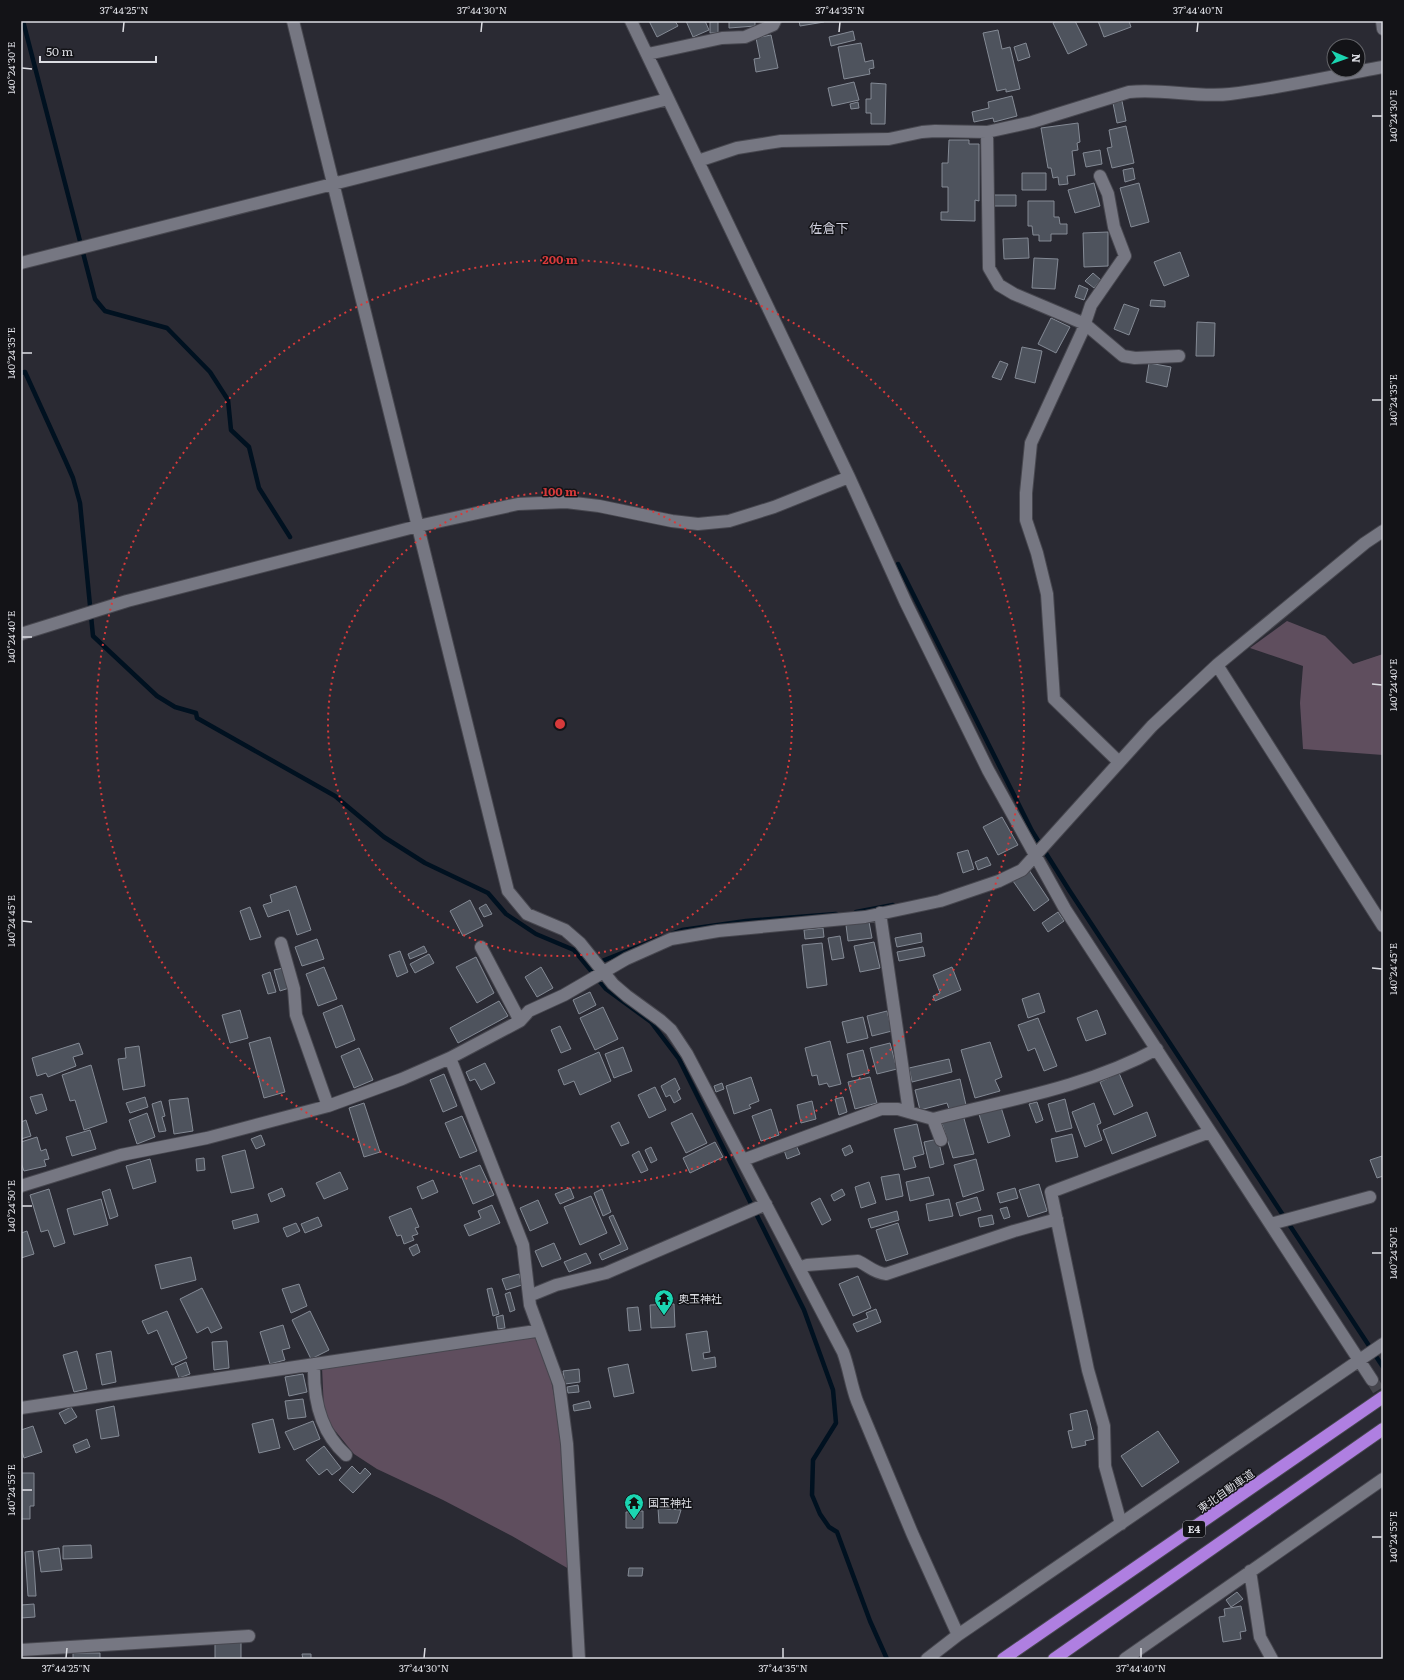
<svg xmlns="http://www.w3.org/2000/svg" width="1404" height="1680" font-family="Literata,'Noto Sans JP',serif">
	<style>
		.green { fill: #5f4e5e }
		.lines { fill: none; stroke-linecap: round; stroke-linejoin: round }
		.stream { stroke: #001120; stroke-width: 4.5 }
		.building { fill: #4e535d; stroke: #848a95 }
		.minor-tunnel { stroke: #45454d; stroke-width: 12; stroke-dasharray: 12 6; stroke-linecap: butt }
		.minor-casing { stroke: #47474f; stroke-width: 14 }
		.highway-casing { stroke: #47474f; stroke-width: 14 }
		.minor { stroke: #767782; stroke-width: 12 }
		.highway { stroke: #af7fe1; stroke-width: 12 }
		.ticks { fill: none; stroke: #dcdde3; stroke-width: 1.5 }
		.ring { fill: none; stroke: #d73a3b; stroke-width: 2; stroke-dasharray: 2 4 }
		.labels { text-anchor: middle; stroke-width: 3; stroke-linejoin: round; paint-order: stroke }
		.shield { fill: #131317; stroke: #a0a0a6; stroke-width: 1 }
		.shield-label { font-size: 10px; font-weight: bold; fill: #dcdde3 }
		.poi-label { font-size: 11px; fill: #dcdde3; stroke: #131317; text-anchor: start }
		.street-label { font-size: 11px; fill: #dcdde3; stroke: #131317 }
		.quarter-label { font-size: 13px; fill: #cfcfdc; stroke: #131317 }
		.centre { fill: #d73a3b; stroke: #131317; stroke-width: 2 }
		.ring-label { font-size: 12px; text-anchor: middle; font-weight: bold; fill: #d73a3b; stroke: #131317; stroke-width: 3; stroke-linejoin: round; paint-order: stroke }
		.neatline { fill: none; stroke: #dcdde3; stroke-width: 1.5 }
		.ticks-label { font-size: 10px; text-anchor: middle; fill: #dcdde3 }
	</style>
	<rect width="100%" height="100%" fill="#2a2a33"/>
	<path class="green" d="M1287,621L1325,636L1353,664L1383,654V755L1303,749L1300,703L1303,666L1250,648Z
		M535,1336L551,1380L560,1427L569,1569L512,1536L443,1500L377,1469L354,1454L333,1428L324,1411L322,1367Z"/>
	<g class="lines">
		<path class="stream" d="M23,21L95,299L105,311L167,328L210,372L228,400L231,430L249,447L259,488L290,537
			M21,373L25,372L66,462L73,478L80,503L93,636L157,696L175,707L196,713L197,718L335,796L384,837L425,863L488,893L506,914L536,934L574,950L606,989L651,1022L679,1059L804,1310L833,1390L836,1423L813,1460L812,1495L820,1514L829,1527L837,1532L870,1621L887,1659
			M898,564L1032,831L1069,890L1383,1367
			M856,912L893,905
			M671,934L682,930L746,921L836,914
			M597,963L662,937"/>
	</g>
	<path class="building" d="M649,21H675L678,26L657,37Z
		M686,21H705L709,30L693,37Z
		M718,21V33H710V22Z
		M729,21H755V26L729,28Z
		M799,21H824V22L800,26Z
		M1056,21H1075L1087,45L1068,54L1053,23Z
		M1098,21H1129L1131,27L1104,37Z
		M998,30L1002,49L1010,47L1020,89L1006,92V89L997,91L983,33Z
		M853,31L855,40L831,46L829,37Z
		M771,35L778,68L756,72L754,59L760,58L756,38Z
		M861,43L865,62L873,60L874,68L869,69L870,74L844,79L838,47Z
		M1026,43L1030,57L1018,61L1014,47Z
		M854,82L859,100L832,106L828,88Z
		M871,83L886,84L885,124H871V113H866V99H871Z
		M1012,96L1017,116L994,122L993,118L974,122L972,112L989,108L988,102Z
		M1122,101L1126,121L1117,123L1113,103Z
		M858,102L859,108L851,109L850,104Z
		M1078,123L1080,142L1077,143L1078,150L1072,151L1075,175L1067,176L1068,184L1059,185L1058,177L1053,178L1051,168H1048L1041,128Z
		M1126,126L1134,163L1112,168L1107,148L1112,147L1109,130Z
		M949,140H969V144H979V201L975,200V221L941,220V212H948V187H942V163H948Z
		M1100,150L1102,164L1086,167L1083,153Z
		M1133,168L1135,179L1125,182L1123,170Z
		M1022,173H1046V190H1022Z
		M1094,183L1100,206L1075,213L1068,190Z
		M1139,183L1149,222L1131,227L1120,188Z
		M993,195H1016V206H993Z
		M1028,201H1054V217H1059L1060,224H1067V234H1051V241H1039V235H1033L1032,226H1028Z
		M1108,232V266L1084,267L1083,233Z
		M1028,238L1029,258L1004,259L1003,239Z
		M1180,252L1189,276L1164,286L1154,262Z
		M1034,258L1058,259L1055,289L1032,288Z
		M1093,273L1101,280L1094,288L1085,281Z
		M1079,285L1088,289L1084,300L1075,297Z
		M1151,300L1165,301V307L1150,306Z
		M1124,304L1139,309L1129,335L1114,329Z
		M1051,318L1070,327L1056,353L1038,344Z
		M1197,322L1215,323L1214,356H1196Z
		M1022,347L1042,351L1035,383L1015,378Z
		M1000,361L1008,364L1001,380L992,377Z
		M1149,363L1171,367L1167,387L1146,382Z
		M1002,817L1018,845L998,855L983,827Z
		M968,850L974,869L963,873L957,853Z
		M987,857L991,865L978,870L975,862Z
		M1029,870L1049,900L1034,911L1013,881Z
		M296,886L311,930L297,935L289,910L268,917L263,905L272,902L270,895Z
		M470,900L483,926L463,936L450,911Z
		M486,904L492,914L484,917L479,908Z
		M250,907L261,937L250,940L240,911Z
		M1058,912L1064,921L1048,932L1042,923Z
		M869,922L872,938L848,941L846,925Z
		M823,928L824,937L805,939L804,930Z
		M921,933L922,942L897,947L895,938Z
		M840,936L844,958L832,960L828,938Z
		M317,939L324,959L302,966L295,947Z
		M874,942L880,968L860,972L854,946Z
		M822,943L827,985L807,988L802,945Z
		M424,946L427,952L410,959L408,954Z
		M923,947L925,956L899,961L897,952Z
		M400,951L408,972L397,977L389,955Z
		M429,954L434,963L415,973L410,964Z
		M476,957L494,993L477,1003L456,967Z
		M324,967L337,999L318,1006L306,974Z
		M541,967L553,988L537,997L525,977Z
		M952,967L961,990L935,1001L933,996L940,993L933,975Z
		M283,968L289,988L280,991L274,970Z
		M270,972L276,992L268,994L262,975Z
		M590,992L596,1005L579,1014L573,1000Z
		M1039,993L1045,1012L1028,1018L1022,999Z
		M499,1001L508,1016L458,1043L450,1028Z
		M342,1005L355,1040L336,1048L323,1013Z
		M603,1007L618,1039L595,1050L580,1018Z
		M240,1010L248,1038L230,1043L222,1015Z
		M1097,1010L1106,1034L1086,1041L1077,1018Z
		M887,1011L892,1031L872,1036L867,1016Z
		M863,1017L868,1038L847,1043L842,1022Z
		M1038,1018L1057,1066L1044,1071L1035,1048L1028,1051L1018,1025Z
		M560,1026L571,1049L561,1053L551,1030Z
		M270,1037L285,1092L264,1098L249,1043Z
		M830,1041L841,1084L829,1087L827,1083L819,1085L817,1075L812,1076L805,1048Z
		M990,1042L1002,1077L995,1080L1000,1091L975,1098L961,1050Z
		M79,1043L83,1054L73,1057L76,1066L48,1077L46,1073L37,1076L32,1058Z
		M890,1043L897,1069L877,1074L870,1048Z
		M139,1046L145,1086L123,1090L118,1059L126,1058L125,1048Z
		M623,1047L632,1071L614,1078L605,1054Z
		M359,1048L373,1080L354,1088L341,1056Z
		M863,1050L869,1073L852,1077L847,1054Z
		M599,1052L611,1081L580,1095L574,1081L564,1085L558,1070Z
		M949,1059L952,1072L912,1082L909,1068Z
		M485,1063L495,1083L481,1090L475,1079L470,1081L466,1072Z
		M91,1065L107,1122L84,1130L75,1100L70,1101L62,1075Z
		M1119,1073L1133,1106L1114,1115L1100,1082Z
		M444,1074L457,1106L443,1112L430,1080Z
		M751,1077L759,1101L749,1105L751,1108L734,1114L726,1086Z
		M870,1077L877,1103L855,1109L848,1082Z
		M675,1078L680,1089L677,1091L681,1099L674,1103L670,1095L666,1097L661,1086Z
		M960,1079L966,1105L949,1109L947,1103L920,1110L915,1090Z
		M722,1083L724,1089L716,1092L714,1086Z
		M655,1087L666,1110L649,1118L638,1095Z
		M42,1094L47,1110L36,1114L30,1097Z
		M145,1097L148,1107L130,1113L126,1103Z
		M843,1097L847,1112L839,1115L835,1099Z
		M188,1098L193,1131L174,1134L169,1100Z
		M1065,1099L1072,1128L1056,1132L1048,1104Z
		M161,1101L165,1116L162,1117L166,1131L159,1132L152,1104Z
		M812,1101L816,1119L801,1123L797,1105Z
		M1037,1102L1043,1120L1036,1123L1029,1104Z
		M364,1103L380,1152L364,1157L349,1108Z
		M1094,1103L1101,1123L1097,1125L1102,1140L1085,1147L1072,1112Z
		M1000,1104L1010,1136L988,1143L978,1111Z
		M771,1109L779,1135L761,1141L752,1116Z
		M1147,1112L1156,1136L1112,1154L1103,1130Z
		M147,1113L155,1137L137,1144L129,1120Z
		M692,1113L707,1143L686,1153L671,1123Z
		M963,1115L974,1154L953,1158L941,1120Z
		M462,1116L477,1151L460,1158L445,1123Z
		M26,1120L31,1136L21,1139V1122Z
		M619,1122L629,1143L621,1146L611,1126Z
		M917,1124L924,1154L913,1157L916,1167L904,1170L894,1129Z
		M90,1130L96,1149L72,1156L66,1137Z
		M1072,1134L1078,1157L1056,1162L1051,1139Z
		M261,1135L265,1145L256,1149L251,1139Z
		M37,1137L41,1151L46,1149L49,1159L44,1160L46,1166L24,1171L21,1163V1142Z
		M938,1139L944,1164L930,1168L924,1142Z
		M715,1142L723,1157L690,1173L683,1158Z
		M796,1145L800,1154L787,1159L784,1150Z
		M850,1145L853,1152L845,1156L842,1149Z
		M651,1147L657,1160L651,1163L645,1150Z
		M245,1150L254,1188L231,1193L222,1156Z
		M639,1151L648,1170L641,1173L632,1155Z
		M1382,1156L1383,1176L1377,1178L1370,1160Z
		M204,1158L205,1170L197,1171L196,1159Z
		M150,1159L156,1182L133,1189L126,1166Z
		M976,1159L984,1190L963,1197L954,1165Z
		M480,1165L494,1195L473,1204L460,1173Z
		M340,1172L348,1189L324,1199L316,1183Z
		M899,1174L903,1196L886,1200L881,1177Z
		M929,1177L934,1195L910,1201L906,1182Z
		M433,1180L438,1192L422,1199L417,1187Z
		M869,1182L876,1203L861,1208L855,1187Z
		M1039,1184L1047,1211L1028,1217L1019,1190Z
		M282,1188L285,1196L271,1202L268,1194Z
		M570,1188L574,1198L560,1204L555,1194Z
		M1015,1188L1018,1198L1000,1203L997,1193Z
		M49,1189L65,1243L54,1247L48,1230L41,1232L30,1195Z
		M110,1189L118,1216L110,1219L102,1192Z
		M602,1189L611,1212L603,1216L594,1193Z
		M842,1189L845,1195L834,1201L831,1195Z
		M591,1196L607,1233L580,1245L564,1207Z
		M977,1197L981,1210L960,1216L956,1203Z
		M820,1198L831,1220L822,1225L811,1203Z
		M101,1199L108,1225L74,1235L67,1209Z
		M949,1199L953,1216L929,1221L926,1204Z
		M538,1200L548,1223L530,1231L520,1208Z
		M492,1205L500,1223L469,1236L464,1225L481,1218L478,1211Z
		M1007,1207L1010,1217L1004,1219L1000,1209Z
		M411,1208L419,1227L415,1228L418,1234L412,1236L414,1240L404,1244L401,1235L397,1236L389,1217Z
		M897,1211L899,1220L871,1228L868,1219Z
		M257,1214L259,1222L234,1229L232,1221Z
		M613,1215L628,1249L602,1260L599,1254L621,1244L609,1217Z
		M992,1215L994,1224L980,1227L978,1218Z
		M318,1217L322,1226L305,1233L301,1224Z
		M296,1223L300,1231L287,1237L283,1228Z
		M898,1223L908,1254L886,1261L876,1230Z
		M27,1231L34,1254L21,1258V1233Z
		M554,1243L561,1259L542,1267L535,1251Z
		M417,1244L420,1252L413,1256L409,1248Z
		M586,1253L591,1263L569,1272L564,1262Z
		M191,1257L196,1280L161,1289L155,1265Z
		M519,1274L522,1285L506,1290L502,1279Z
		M858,1276L871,1308L853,1316L839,1284Z
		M299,1284L307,1306L291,1313L282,1289Z
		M202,1288L222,1328L211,1333L208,1327L197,1333L180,1299Z
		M492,1288L499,1314L493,1316L487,1289Z
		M510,1292L515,1310L510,1312L505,1294Z
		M674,1304L675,1327L651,1328L650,1305Z
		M638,1307L641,1330L629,1331L627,1308Z
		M876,1309L881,1322L857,1332L853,1324L868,1318L866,1313Z
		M167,1311L187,1358L172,1365L157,1330L148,1334L142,1321Z
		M310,1311L329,1350L311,1359L292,1320Z
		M503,1315L505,1328L498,1329L496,1317Z
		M283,1325L290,1348L282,1350L285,1360L270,1364L260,1332Z
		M707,1331L710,1352L703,1353L704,1359L715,1357L716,1367L692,1371L686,1334Z
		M227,1341L229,1368L214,1370L212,1342Z
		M77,1351L87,1389L74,1392L63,1355Z
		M111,1351L116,1382L102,1385L96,1354Z
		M186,1362L190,1374L179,1378L175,1367Z
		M628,1364L634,1393L614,1397L608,1368Z
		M579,1369L580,1382L565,1384L563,1371Z
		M303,1374L307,1392L289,1396L285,1377Z
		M578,1385L579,1392L568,1393L567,1387Z
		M303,1399L306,1417L288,1419L285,1401Z
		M589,1401L591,1408L574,1411L573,1405Z
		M114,1406L119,1436L101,1439L96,1410Z
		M71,1407L77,1417L65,1424L59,1413Z
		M1087,1410L1094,1439L1085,1441L1086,1445L1072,1448L1068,1431L1073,1430L1070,1414Z
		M273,1419L280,1448L259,1453L252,1424Z
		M313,1421L320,1439L294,1450L285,1432Z
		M33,1426L42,1452L24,1458L21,1448V1430Z
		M1158,1431L1179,1462L1142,1487L1121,1456Z
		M87,1439L90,1447L76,1453L73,1445Z
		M324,1446L341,1468L332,1475L327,1469L319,1475L306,1460Z
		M352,1466L360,1474L365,1468L371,1474L353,1493L339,1480Z
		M21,1473H34V1506H30V1519H21Z
		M658,1508L681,1510L677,1523H659Z
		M643,1511V1528H626V1512Z
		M91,1545L92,1558L63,1559V1546Z
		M59,1548L62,1570L41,1572L38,1551Z
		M33,1551L36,1596H28L25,1552Z
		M629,1568H643L642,1576H628Z
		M1237,1592L1243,1599L1231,1607L1226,1600Z
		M34,1604L35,1617L21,1618V1605Z
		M1241,1606L1246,1631L1240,1632L1241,1639L1223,1642L1219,1617L1225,1616L1224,1609Z
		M241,1640V1659H215V1641Z
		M73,1653H100V1659H73Z
		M302,1654H311V1659H303Z"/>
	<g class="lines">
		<path class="minor-tunnel" d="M1372,1380L1383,1398"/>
		<defs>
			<path id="minor" d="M293,21L508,891L527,914L565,930L580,943L613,984L627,996L660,1020L671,1030L687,1054L843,1352C849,1368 851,1385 857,1401L912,1533L958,1635
				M631,21L849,477L906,603L988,770L1065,909L1372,1380
				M1382,21L1383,29
				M648,54L722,38L745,37L773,25L775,21
				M987,132L989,268L999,285L1014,294L1085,324L1123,356L1135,358L1179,356
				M698,161L737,148L781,141L889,139L922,132L935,131L987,132L1032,122L1129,92C1162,88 1196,98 1230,94C1281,88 1332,76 1383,67
				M1100,176L1108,194L1114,227L1125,256L1091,305L1082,332L1031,443L1026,493V520L1037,553L1047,594L1054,699L1118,761
				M21,263L668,99
				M21,634L127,601L418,526L518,504L566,502L599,506L672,521L698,524L729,521L774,507L849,477
				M1217,665L1383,926
				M880,913L909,1112
				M281,943L294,989L296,1015L328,1106
				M481,947L520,1021
				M450,1058L523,1245L530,1305L559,1384L567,1444L579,1659
				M933,1119C1008,1100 1087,1087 1157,1049
				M743,1160L881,1109H898L933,1119L941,1140
				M21,1186L121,1155L207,1138L328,1106L402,1079L450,1058L520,1021L529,1011L564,995L626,959L671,939L718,931L865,917L940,901L999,881L1022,870L1152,726L1217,665L1365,543L1383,531
				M1271,1224L1370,1197
				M799,1268L807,1265L858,1261C869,1266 874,1273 886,1274L1014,1231L1057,1219
				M529,1296L556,1285L606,1273L766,1204
				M314,1364C313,1398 320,1432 346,1455
				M21,1408L536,1331L540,1332
				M1121,1524L1105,1466L1104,1426L1088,1370L1051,1192L1210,1132
				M1250,1571L1260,1637L1272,1659
				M21,1650L249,1636
				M927,1659L958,1635L1383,1344
				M1125,1659L1383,1479"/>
			<path id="highway" d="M1003,1659L1383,1397
				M1054,1659L1383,1429"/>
		</defs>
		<use href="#minor" class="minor-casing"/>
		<use href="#highway" class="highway-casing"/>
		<use href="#minor" class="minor"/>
		<use href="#highway" class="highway"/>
	</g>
	<path class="ticks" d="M123,32L124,22M481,32L482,22M839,32L840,22M1197,32L1198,22M22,68L32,69M1372,116H1382M22,353H32M1372,400H1382M22,637H32M1372,684L1382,685M22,921L32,922M1372,968L1382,969M22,1206H32M1372,1253H1382M22,1490H32M1372,1537H1382M66,1658L67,1648M424,1658L425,1648M783,1658V1648M1141,1658V1648"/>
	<g class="ring">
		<circle cx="560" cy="724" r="232"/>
		<circle cx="560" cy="724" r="464"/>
	</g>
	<defs>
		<symbol id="temple-pin" viewBox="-11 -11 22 30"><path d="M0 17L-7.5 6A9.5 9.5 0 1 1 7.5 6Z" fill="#1bd5b1" stroke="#131317"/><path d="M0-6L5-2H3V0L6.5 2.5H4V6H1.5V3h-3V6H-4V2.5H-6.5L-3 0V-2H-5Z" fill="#111"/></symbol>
	</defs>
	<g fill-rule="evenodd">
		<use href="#temple-pin" x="653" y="1288" width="22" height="30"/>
		<use href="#temple-pin" x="623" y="1492" width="22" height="30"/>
	</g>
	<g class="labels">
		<rect class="shield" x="1183" y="1521" width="22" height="16" rx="3"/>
		<g class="shield-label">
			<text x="1194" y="1533">E4</text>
		</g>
		<g class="poi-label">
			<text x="678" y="1303">奥玉神社</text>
			<text x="648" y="1507">国玉神社</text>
		</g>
		<g class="street-label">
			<text transform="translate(1226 1491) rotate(-35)" y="4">東北自動車道</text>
		</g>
		<g class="quarter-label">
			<text x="829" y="233">佐倉下</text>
		</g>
	</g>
	<circle cx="560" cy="724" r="6" class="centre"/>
	<g class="ring-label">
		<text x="560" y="264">200 m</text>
		<text x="560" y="496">100 m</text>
	</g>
	<rect width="1404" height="1680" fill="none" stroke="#131317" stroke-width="44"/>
	<g transform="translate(1346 58) rotate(92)"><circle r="19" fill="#131317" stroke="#636469"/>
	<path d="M0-3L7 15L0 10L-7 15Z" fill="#1bd5b1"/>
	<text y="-6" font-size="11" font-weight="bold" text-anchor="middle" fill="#dcdde3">N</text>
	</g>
	<path d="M40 56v6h116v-6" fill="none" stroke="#dcdde3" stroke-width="2"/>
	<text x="46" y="56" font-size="12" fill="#dcdde3" stroke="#131317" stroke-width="3" paint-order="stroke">50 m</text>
	<rect x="22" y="22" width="1360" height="1636" class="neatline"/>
	<g class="ticks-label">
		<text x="124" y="14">37°44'25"N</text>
		<text x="482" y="14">37°44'30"N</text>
		<text x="840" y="14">37°44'35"N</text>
		<text x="1198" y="14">37°44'40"N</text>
		<text transform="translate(11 68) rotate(-90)" y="4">140°24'30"E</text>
		<text transform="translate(1393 116) rotate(-90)" y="4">140°24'30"E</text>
		<text transform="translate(11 353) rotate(-90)" y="4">140°24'35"E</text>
		<text transform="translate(1393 400) rotate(-90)" y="4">140°24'35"E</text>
		<text transform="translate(11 637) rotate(-90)" y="4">140°24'40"E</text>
		<text transform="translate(1393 685) rotate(-90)" y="4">140°24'40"E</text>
		<text transform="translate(11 921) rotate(-90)" y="4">140°24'45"E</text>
		<text transform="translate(1393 969) rotate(-90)" y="4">140°24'45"E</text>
		<text transform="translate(11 1206) rotate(-90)" y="4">140°24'50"E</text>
		<text transform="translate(1393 1253) rotate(-90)" y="4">140°24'50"E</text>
		<text transform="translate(11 1490) rotate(-90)" y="4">140°24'55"E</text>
		<text transform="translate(1393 1537) rotate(-90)" y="4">140°24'55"E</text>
		<text x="66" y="1672">37°44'25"N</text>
		<text x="424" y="1672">37°44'30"N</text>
		<text x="783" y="1672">37°44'35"N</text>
		<text x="1141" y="1672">37°44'40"N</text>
	</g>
</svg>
